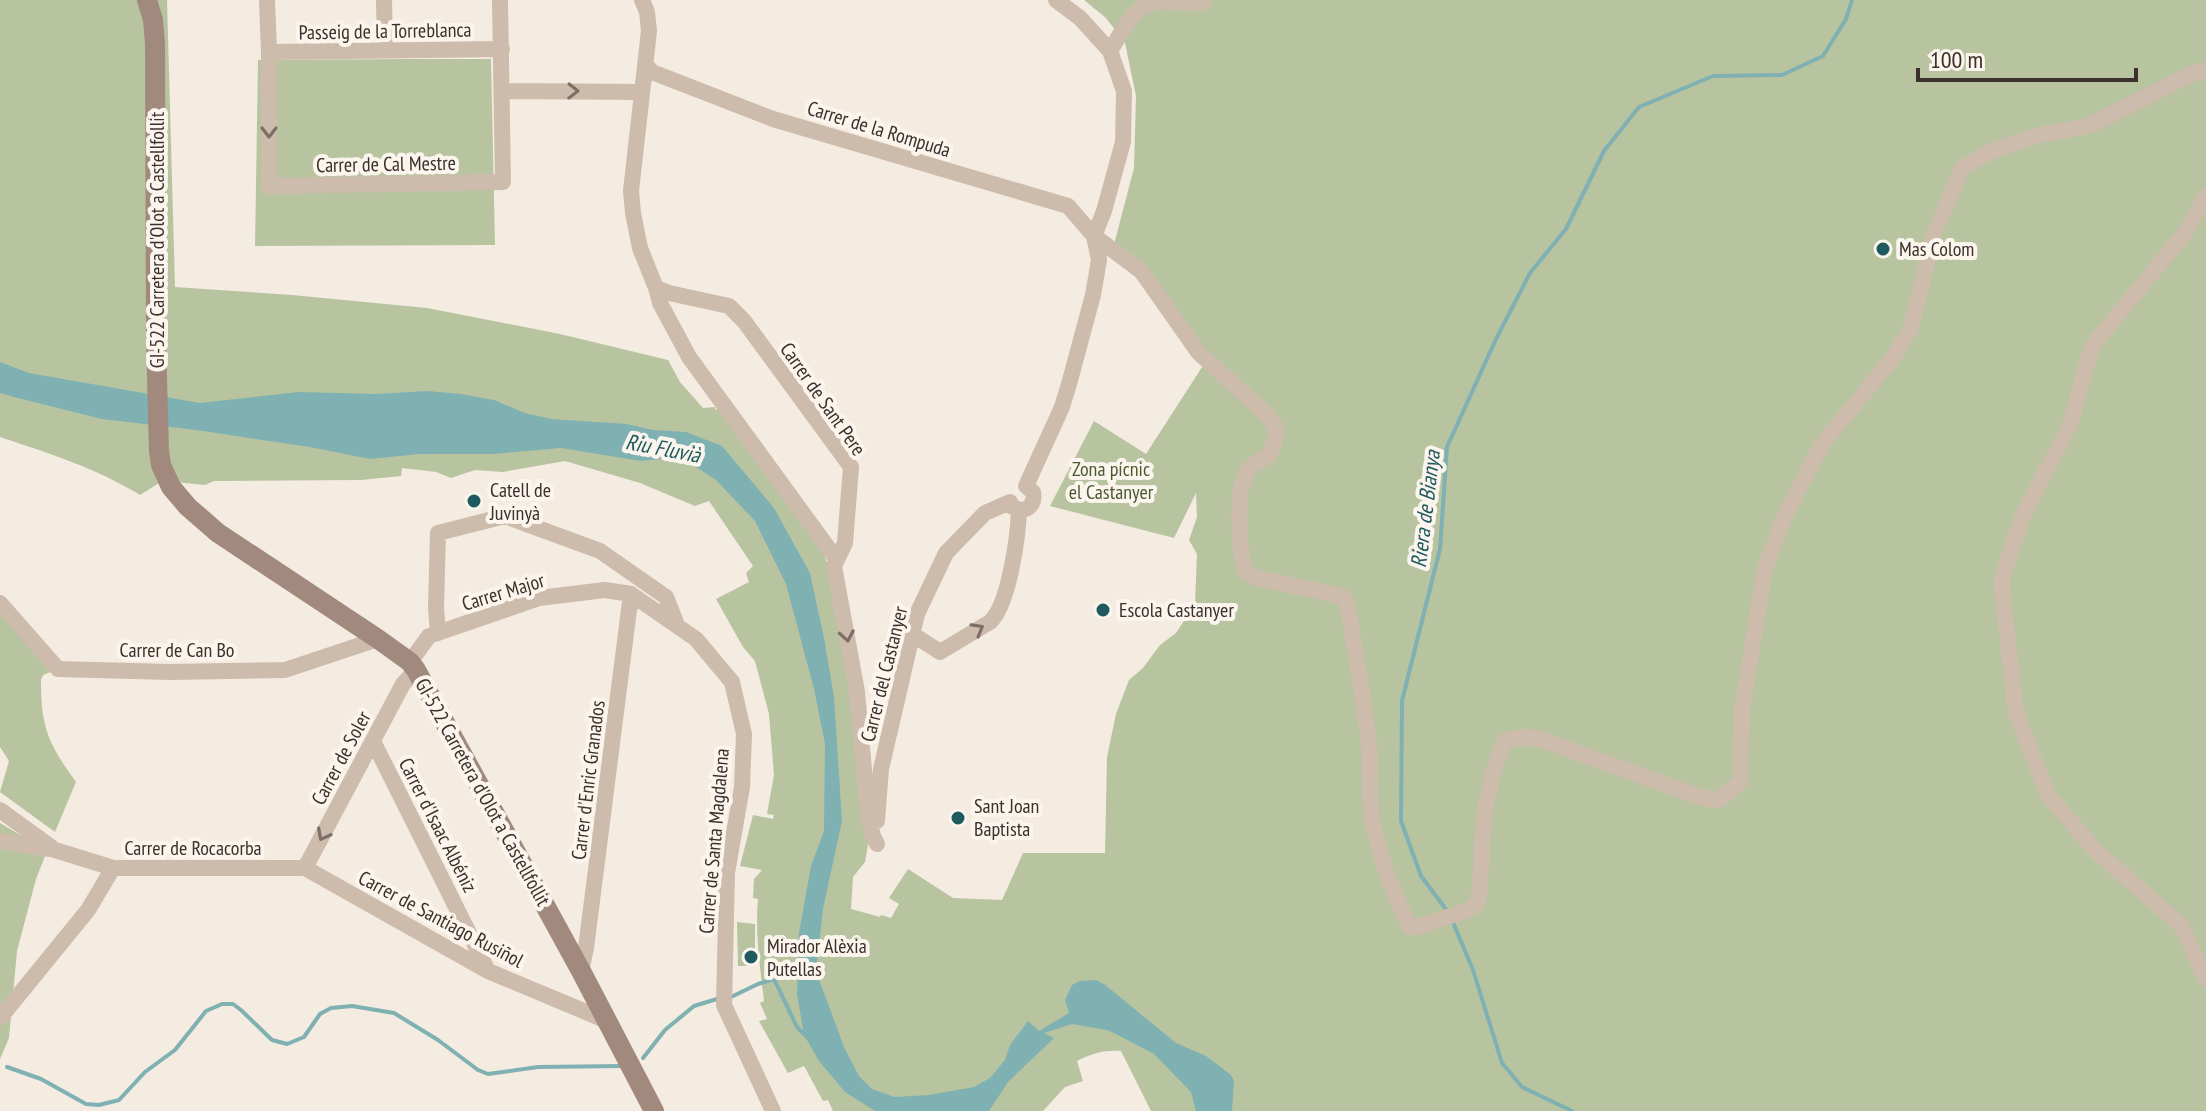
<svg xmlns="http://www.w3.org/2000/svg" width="2206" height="1111" font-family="'PT Sans Narrow',sans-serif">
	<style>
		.green { fill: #b8c4a0 }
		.water { fill: #7fb0b2 }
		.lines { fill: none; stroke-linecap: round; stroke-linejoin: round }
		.stream { stroke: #7fb0b2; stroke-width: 4 }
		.street { stroke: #cdbbac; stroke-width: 16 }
		.secondary { stroke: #a18a7d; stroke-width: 20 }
		.oneway { stroke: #7d6f65 }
		.poi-dot { fill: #1f5a5e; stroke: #fbf5ee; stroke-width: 3 }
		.labels { text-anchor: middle; stroke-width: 8; stroke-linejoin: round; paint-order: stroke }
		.street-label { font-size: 20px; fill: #3b302b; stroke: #fbf5ee }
		.poi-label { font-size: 20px; fill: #3b302b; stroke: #fbf5ee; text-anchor: start }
		.park-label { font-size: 20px; fill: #4a5a2e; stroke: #fbf5ee }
		.water-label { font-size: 22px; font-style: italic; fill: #1f5a5e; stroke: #fbf5ee }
	</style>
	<rect width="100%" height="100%" fill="#f4ebe1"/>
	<path class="green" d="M0,0H167L175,287L292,295L427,308L560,334L668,360L680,382L703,408L715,407V409L719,410L820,545L831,572L854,689L868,845L865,862L853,877L851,909L880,917L881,915L891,918L899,904L889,898L908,869L953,898L1002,900L1023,853H1105L1107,757L1116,714L1129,680L1143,668L1160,645L1176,633L1195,604L1197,554L1189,540L1197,517L1196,493L1174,538L1050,506L1094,421L1146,454L1204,364L1144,284L1111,256L1134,168L1136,96L1125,43L1106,18L1084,0H2206V1111H1151L1121,1051C1105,1050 1092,1053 1077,1061L1083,1081L1065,1087L1043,1111H833L828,1100L823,1101L804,1066L788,1073L759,1021L767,1019L760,1003L764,1001C760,967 755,934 758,899L753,898L754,879L762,870L740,866L753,815L773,819L774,815L767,814L774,775L769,714L755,661L743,647L716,599L749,582L746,573L753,566L709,501L695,506L640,483L565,461L503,472L475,470L451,478L436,472L402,468L401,476L361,480L214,481L205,485L165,481L159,483L140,495C96,468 48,453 0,437Z
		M410,59H491L495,245L255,246L258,60Z
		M0,602L58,669L43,675L41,680C41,728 48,743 76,782L55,832L0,792L9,761L0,747Z
		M0,823L47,851L36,879L17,951L9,1038L0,1059Z
		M737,922L755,924V966H738Z"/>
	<path class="water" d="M0,362L29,373L200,403L298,392L376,394L427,391L461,394L494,400L525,413L551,419L627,424L653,430L686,432L722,446L774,508L810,573L824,638L834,697L842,821L823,909L816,971L844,1047L859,1076L872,1089L894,1097L929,1095L974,1087L990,1078L1005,1060L1010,1045L1028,1021L1039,1031L1069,1013L1065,1000L1072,985L1080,981L1096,980L1104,984L1176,1043L1206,1056L1231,1075L1234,1081L1232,1111H1196L1191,1092L1154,1054L1114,1033L1107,1030L1072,1024L1044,1033L1054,1038L1008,1082L989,1111H875L845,1092L819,1061L804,1035L797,994L799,933L811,866L824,831L825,744L814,689L786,584L755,521L716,480L680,457L641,461L561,448L492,454H420L370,459L310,447L196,430L102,419L14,397L0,393Z"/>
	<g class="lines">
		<path class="stream" d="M1448,912L1421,876L1401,821L1402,701L1440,549L1447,447L1496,339L1530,273L1566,229L1604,151L1639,107L1713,76L1782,75L1823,56L1846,19L1852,0
			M1452,920L1473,970L1502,1063L1522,1087L1572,1111
			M731,997L758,984L774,979L797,1027L807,1037
			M643,1058L665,1030L694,1006L717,999
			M7,1067L41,1079L86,1104L99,1105L119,1100L145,1072L175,1050L206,1011L222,1004H233L241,1010L272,1040L287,1044L304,1037L320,1014L331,1008L352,1006L394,1013L438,1040L478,1070L488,1074L538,1067L622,1066"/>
		<path class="street" d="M267,0L269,52V186L503,182L500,0
			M384,0L385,50
			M642,0L647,12L649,31L631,191L633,213L640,248L656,288L660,303L689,357L837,560
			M1056,0L1080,18L1110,51L1124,91L1123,142L1104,211L1094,236
			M1110,51C1121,34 1134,4 1158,1C1173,0 1187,5 1203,2L1204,0
			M269,52L502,49
			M646,65L652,72L773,119L1068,206L1094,236L1141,271L1198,352L1266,414L1276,427C1275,437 1275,448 1267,456C1262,460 1255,462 1251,467C1233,486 1239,546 1245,571L1257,578L1342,596L1348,606L1369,740L1371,818L1386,872L1409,927H1418L1468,910L1477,904C1482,883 1481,868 1482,846C1483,817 1491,765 1506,740L1526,737L1537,738L1703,798L1719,800L1740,782L1742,711L1764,571L1785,515L1822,444L1892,359L1910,330L1934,234L1962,168L1987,153L2035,136L2088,126L2191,74L2206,70
			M503,91L642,92
			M2206,196L2185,233L2092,346L2070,425L2022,517L2001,581L2016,713L2048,795L2097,852L2181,925L2206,979
			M656,288L669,293L729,306L744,321L851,467L845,543L834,566L857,692L868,814L873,836L877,844
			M1026,486L1062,407L1069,384L1093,295L1099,260L1094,236
			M1013,507C1025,514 1036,506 1033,492L1026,486
			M0,603L58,669L170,672L285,670L378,639
			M438,633L436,608L438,533L505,516L600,551L666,597L677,625
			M912,634L940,652L990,622C1009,605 1018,537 1019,510
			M410,662L429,636L539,598L605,590L631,594L696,639L732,682L744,734L742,787L727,873L724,1005L773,1111
			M373,741L488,971
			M0,810L55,850L113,868H305L488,971L605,1020
			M877,821L881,769L917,614L946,553L985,513L1010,502
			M0,841L50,849
			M305,868L403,684L416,670
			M581,971L586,948L631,594
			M0,1018L88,910L113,868"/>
		<path class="secondary" d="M147,0L153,20L155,44L156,339L159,451L161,465L171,487L188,507L218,533L378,639L410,662L416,670L581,971L654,1111"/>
	</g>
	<defs><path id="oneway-chevron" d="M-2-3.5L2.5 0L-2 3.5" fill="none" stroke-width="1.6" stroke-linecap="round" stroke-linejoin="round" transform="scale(2)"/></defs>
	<g class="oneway">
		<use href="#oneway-chevron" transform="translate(573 91) rotate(1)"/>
		<use href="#oneway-chevron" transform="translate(269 132) rotate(90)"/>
		<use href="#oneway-chevron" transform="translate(978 629) rotate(-30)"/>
		<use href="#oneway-chevron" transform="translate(847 636) rotate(80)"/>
		<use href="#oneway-chevron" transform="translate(323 835) rotate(118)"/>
	</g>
	<g class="poi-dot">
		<circle cx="1883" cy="249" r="8"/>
		<circle cx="474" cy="501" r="8"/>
		<circle cx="1103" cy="610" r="8"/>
		<circle cx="958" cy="818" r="8"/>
		<circle cx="751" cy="957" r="8"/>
	</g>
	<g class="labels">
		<g class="street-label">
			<text transform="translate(385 31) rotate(-1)" y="7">Passeig de la Torreblanca</text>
			<text transform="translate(879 129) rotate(17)" y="7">Carrer de la Rompuda</text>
			<text transform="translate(386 164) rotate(-1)" y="7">Carrer de Cal Mestre</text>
			<text transform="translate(157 240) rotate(-90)" y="7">GI-522 Carretera d'Olot a Castellfollit</text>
			<text transform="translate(823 399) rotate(55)" y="7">Carrer de Sant Pere</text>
			<text transform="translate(503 592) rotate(-17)" y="7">Carrer Major</text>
			<text x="177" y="657">Carrer de Can Bo</text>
			<text transform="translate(884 674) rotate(-76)" y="7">Carrer del Castanyer</text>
			<text transform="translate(341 758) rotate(-62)" y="7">Carrer de Soler</text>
			<text transform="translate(588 780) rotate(-83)" y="7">Carrer d'Enric Granados</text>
			<text transform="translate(483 792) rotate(61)" y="7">GI-522 Carretera d'Olot a Castellfollit</text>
			<text transform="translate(438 825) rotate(63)" y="7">Carrer d'Isaac Albéniz</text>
			<text transform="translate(714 841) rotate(-85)" y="7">Carrer de Santa Magdalena</text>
			<text x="193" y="855">Carrer de Rocacorba</text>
			<text transform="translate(441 919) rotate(28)" y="7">Carrer de Santiago Rusiñol</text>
		</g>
		<g class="poi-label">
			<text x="1899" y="256">Mas Colom</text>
			<text x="490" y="497">Catell de<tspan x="490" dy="23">Juvinyà</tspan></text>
			<text x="1119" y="617">Escola Castanyer</text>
			<text x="974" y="813">Sant Joan<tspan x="974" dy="23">Baptista</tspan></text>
			<text x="767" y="953">Mirador Alèxia<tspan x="767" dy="23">Putellas</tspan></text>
		</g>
		<g class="park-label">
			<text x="1111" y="476">Zona pícnic<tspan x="1111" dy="23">el Castanyer</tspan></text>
		</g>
		<g class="water-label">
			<text transform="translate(663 448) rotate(11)" y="8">Riu Fluvià</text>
			<text transform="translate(1425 509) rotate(-83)" y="8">Riera de Bianya</text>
		</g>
	</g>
	<path d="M1918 68v12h218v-12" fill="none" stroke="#3b302b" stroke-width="4"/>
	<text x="1930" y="68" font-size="24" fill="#3b302b" stroke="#fbf5ee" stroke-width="6" paint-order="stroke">100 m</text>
</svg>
